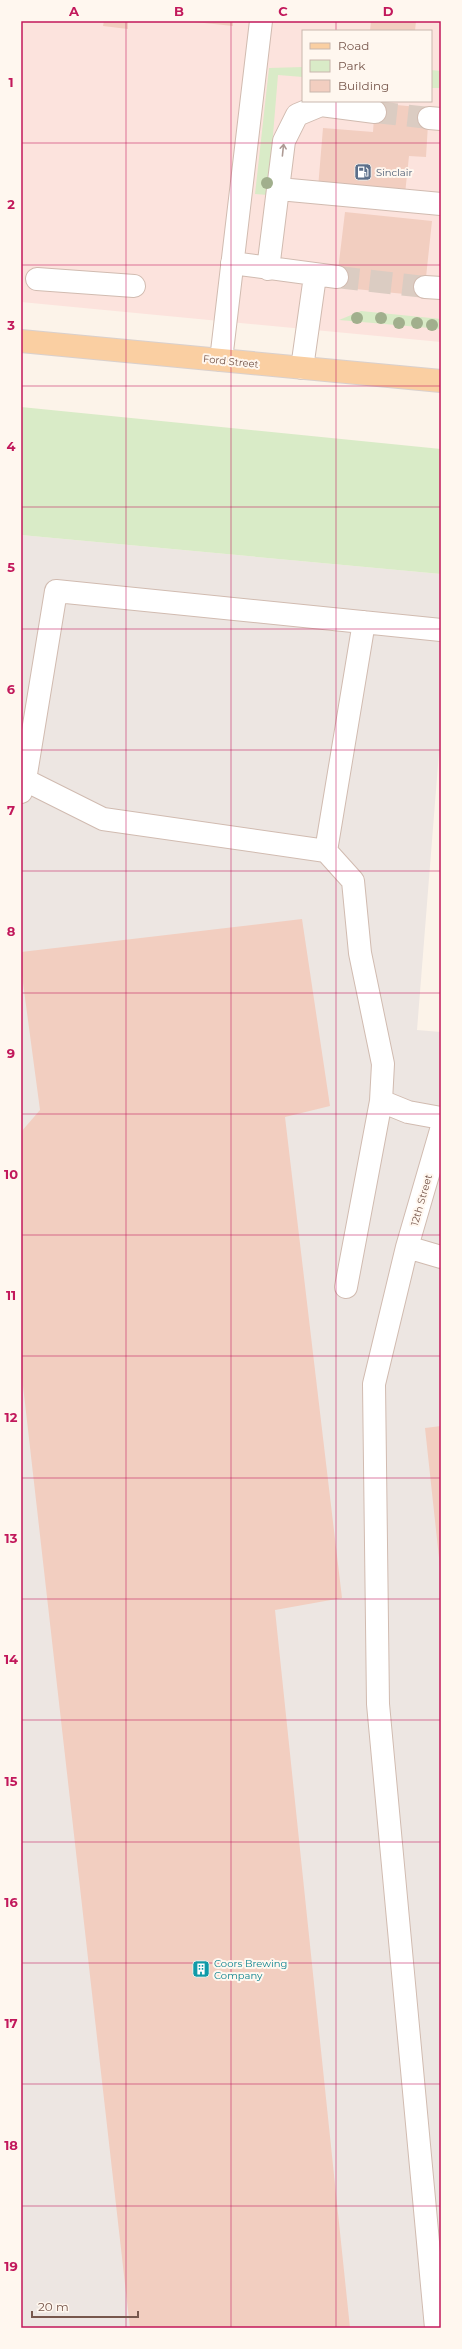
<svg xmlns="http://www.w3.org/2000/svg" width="462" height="2349" font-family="Montserrat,sans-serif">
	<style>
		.commercial { fill: #fce3dd; fill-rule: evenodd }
		.industrial { fill: #ede6e2 }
		.green { fill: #d9ebc7 }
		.building { fill: #f2cec0 }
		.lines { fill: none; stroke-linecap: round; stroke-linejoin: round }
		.minor-tunnel { stroke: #dbccc2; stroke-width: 22; stroke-dasharray: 22 11; stroke-linecap: butt }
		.minor-casing { stroke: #d1bbb0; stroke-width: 24 }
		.major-casing { stroke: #d9d0cd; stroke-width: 24 }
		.minor { stroke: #fff; stroke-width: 22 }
		.major { stroke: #facfa2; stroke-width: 22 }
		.tree { fill: #a1af8d }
		.oneway { stroke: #ad9a94 }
		.grid { fill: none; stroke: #c2185b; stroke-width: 1; stroke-opacity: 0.55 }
		.labels { text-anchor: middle; stroke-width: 4; stroke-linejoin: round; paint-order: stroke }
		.service-label { font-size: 10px; fill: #4e5e75; stroke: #fff7ef; text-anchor: start }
		.street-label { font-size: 10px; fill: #77574c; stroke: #fff7ef }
		.culture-label { font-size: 10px; fill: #0d838f; stroke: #fff7ef; text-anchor: start }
		.neatline { fill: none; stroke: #c2185b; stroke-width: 1.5 }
		.grid-label { font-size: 13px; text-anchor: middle; font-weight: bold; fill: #c2185b }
	</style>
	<rect width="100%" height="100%" fill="#fcf3e9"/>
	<path class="commercial" d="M21,21H441V342L21,302ZM303,31H431V101H303Z"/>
	<path class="industrial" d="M21,535L441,574V727L417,1030L441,1032V2328H21Z"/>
	<path class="green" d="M303,67V77L278,75L268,195L255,194L269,68Z
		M431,70L441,71V88H431Z
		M361,311L441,319V329L339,320Z
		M21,407L441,449V574L21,535Z"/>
	<path class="building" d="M104,21H128V29L103,26Z
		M185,21H233V26Z
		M371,21H416L415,31H370Z
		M375,103L429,108L426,157L409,156L405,194L318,188L323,128L373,132Z
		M345,212L432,221L424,296L336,287Z
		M302,919L330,1106L285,1117L342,1598L275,1610L350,2328H130L21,1368V1132L40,1110L21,968V952Z
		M441,1426V1567H440L425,1428Z"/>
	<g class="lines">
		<path class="minor-tunnel" d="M375,112L429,118
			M337,277L425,287"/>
		<defs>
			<path id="minor" d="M429,118L441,119
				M279,189L441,204
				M232,263L337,277
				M268,269L284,141L297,115L321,105L375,112
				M37,279L134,286
				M425,287L441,288
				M221,360L261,21
				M302,368L315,276
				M21,780H25L56,591L441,630
				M21,792L25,780L103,819L326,851L364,622
				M326,851L353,881L360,953L383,1064L381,1101
				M407,1247L441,1257
				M346,1287L381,1101L408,1112L441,1118
				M436,2328L378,1704L374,1384L407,1247L441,1130"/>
			<path id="major" d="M21,341L441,381"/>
		</defs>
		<use href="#minor" class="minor-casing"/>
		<use href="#major" class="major-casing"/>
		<use href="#minor" class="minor"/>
		<use href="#major" class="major"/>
	</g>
	<g class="tree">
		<circle cx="267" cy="183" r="6"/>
		<circle cx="357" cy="318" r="6"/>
		<circle cx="381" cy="318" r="6"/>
		<circle cx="399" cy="323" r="6"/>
		<circle cx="417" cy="323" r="6"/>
		<circle cx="432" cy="325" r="6"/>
	</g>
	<defs><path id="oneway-shaft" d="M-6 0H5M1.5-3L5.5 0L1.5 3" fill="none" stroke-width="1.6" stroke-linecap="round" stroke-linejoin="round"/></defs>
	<use class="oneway" href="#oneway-shaft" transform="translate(283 150) rotate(-84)"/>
	<path class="grid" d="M126,21V2328M231,21V2328M336,21V31M336,101V2328M21,143H441M21,265H441M21,386H441M21,507H441M21,629H441M21,750H441M21,871H441M21,993H441M21,1114H441M21,1235H441M21,1356H441M21,1478H441M21,1599H441M21,1720H441M21,1842H441M21,1963H441M21,2084H441M21,2206H441"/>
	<defs>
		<symbol id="fuel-square" viewBox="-11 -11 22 22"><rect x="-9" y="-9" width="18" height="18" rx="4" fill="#5c6f8a" stroke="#fff7ef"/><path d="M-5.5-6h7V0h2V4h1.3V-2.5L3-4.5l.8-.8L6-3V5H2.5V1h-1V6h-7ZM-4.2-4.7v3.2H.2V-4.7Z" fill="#fff"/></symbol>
		<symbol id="building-square" viewBox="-11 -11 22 22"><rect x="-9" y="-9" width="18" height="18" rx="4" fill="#0f9aa8" stroke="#fff7ef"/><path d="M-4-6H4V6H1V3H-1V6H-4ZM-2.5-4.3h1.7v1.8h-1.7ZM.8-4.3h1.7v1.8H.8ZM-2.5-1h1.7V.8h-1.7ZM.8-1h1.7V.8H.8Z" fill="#fff"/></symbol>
	</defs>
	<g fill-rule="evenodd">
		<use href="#fuel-square" x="353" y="162" width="20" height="20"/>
		<use href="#building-square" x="191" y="1959" width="20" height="20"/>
	</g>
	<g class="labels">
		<g class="service-label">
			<text x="376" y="176">Sinclair</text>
		</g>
		<g class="street-label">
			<text transform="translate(231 361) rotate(6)" y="4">Ford Street</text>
			<text transform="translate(421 1200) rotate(-74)" y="4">12th Street</text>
		</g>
		<g class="culture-label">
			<text x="214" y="1967">Coors Brewing<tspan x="214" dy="12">Company</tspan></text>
		</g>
	</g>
	<rect width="462" height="2349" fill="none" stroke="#fff7ef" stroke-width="44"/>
	<rect x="302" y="30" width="130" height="72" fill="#fff7ef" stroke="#c9b7ae"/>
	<rect x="310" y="43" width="20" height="6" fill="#facfa2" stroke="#c9b7ae"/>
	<text x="338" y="50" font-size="12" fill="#77574c">Road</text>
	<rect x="310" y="60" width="20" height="12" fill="#d9ebc7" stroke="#c9b7ae"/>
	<text x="338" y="70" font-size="12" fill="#77574c">Park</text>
	<rect x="310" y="80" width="20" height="12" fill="#f2cec0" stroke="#c9b7ae"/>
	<text x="338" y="90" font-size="12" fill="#77574c">Building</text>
	<path d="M32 2311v6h106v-6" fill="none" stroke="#77574c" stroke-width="2"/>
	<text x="38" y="2311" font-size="12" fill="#77574c" stroke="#fff7ef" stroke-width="3" paint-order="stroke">20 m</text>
	<rect x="22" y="22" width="418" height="2305" class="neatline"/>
	<g class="grid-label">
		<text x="74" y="16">A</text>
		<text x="179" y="16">B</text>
		<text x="283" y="16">C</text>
		<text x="388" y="16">D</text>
		<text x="11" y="87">1</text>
		<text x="11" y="209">2</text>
		<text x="11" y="330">3</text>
		<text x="11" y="451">4</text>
		<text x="11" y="572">5</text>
		<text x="11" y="694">6</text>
		<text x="11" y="815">7</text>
		<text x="11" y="936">8</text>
		<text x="11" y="1058">9</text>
		<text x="11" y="1179">10</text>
		<text x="11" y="1300">11</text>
		<text x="11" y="1422">12</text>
		<text x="11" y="1543">13</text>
		<text x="11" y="1664">14</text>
		<text x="11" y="1786">15</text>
		<text x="11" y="1907">16</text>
		<text x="11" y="2028">17</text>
		<text x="11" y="2150">18</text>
		<text x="11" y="2271">19</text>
	</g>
</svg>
